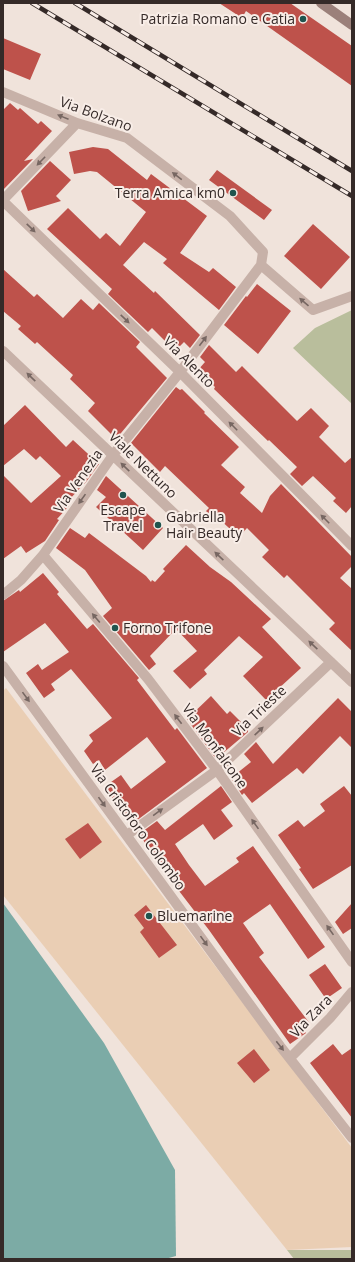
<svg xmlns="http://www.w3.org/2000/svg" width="355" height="1262" font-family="'Open Sans',sans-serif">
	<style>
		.green { fill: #b9be9c }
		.sand { fill: #eaceb4 }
		.water { fill: #7caba5 }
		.building { fill: #be524b }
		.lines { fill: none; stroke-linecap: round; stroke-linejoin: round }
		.minor { stroke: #c7b1a8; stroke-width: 10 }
		.secondary { stroke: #9b807a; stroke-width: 10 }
		.rail-casing { stroke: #352a28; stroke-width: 4.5 }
		.rail { stroke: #f8ede7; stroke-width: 3; stroke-dasharray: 9; stroke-linecap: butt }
		.oneway { fill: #776762 }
		.poi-dot { fill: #20544e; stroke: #f8ede7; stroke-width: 1.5 }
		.labels { text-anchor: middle; stroke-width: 4; stroke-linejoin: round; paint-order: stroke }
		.poi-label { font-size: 14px; fill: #352a28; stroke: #f8ede7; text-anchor: start }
		.street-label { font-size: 14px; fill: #352a28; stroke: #f8ede7 }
	</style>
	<rect width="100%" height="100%" fill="#f0e3db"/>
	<path class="green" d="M352,310V404L293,348L315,328Z
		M287,1250H352V1259H294Z"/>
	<path class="sand" d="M6,688L352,1148V1247L287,1250L3,895V691Z"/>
	<path class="water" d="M3,903L104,1043L175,1170L176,1256L165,1259H3Z"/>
	<path class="building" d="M219,3H290L352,46V86L246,11L242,18Z
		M3,38L41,54L30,80L3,69Z
		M10,103L18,110L20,108L38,124L41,121L52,131L24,161L33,159L3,190V110Z
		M93,147L108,149L147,180L151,174L207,216L180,253L209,272L213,268L236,287L219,310L163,263L167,259L144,242L123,265L154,293L155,291L200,335L190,348L184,342L175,351L152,328L148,332L108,294L112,289L47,229L68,208L100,239L106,233L120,246L146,212L97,172L90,171L74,174L69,152Z
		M50,161L71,180L56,196L61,201L28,211L21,191Z
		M217,170L272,210L264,220L209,180Z
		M313,224L350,257L321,289L284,256Z
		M3,269L34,297L37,294L63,318L81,299L93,310L99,303L140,342L136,347L167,378L116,439L88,411L95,403L70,379L73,375L37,342L35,344L18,329L21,326L3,311Z
		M257,284L291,311L258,354L224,325L246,296L247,297Z
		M209,345L236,372L242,366L297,421L311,408L329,426L319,437L345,463L352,457V506L346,513L333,501L336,498L313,476L302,486L290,474L297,467L269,440L268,441L214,389L215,387L198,370L205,362L200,357Z
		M176,387L180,390L182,389L205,412L204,413L239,447L221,465L245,487L240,493L262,513L270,496L281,484L352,557V566L340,578L352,589V651L329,629L335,623L287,575L284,578L262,557L269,550L247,528L239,537L218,518L216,521L206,511L209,508L165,466L160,472L131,443Z
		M25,405L66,447L73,440L99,464L86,482L66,503L69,506L57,519L59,520L45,541L26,553L21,546L3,559V475L31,503L61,476L40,456L36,460L24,449L3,466V426Z
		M106,476L163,528L143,550L96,507L106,497L97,490Z
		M70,528L85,538L89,533L146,576L151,582L152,580L155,582L165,571L163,569L186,545L210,567L231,582L271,619L262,627L301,668L266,700L243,676L263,657L239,636L204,670L207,674L190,689L173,671L197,651L176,629L150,656L156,664L149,670L103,616L112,608L85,570L56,548Z
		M43,573L59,592L57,594L87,629L93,624L139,678L137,680L175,730L177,728L207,768L132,824L104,787L121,775L131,789L166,762L147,737L105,770L99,760L93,764L84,751L93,741L89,735L112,718L71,669L51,684L55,690L44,698L26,673L38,664L42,670L69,652L45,623L3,652V601L19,590L20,592Z
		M211,696L227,714L230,711L248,729V732L216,759L187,719Z
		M338,698L352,712V748L340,736L303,774L297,768L252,803L244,793L242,795L231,778L251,762L244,754L256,742L273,764Z
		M221,786L232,802L221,810L233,826L214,840L203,824L175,844L189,865L205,886L239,862L236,858L253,846L325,947L308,959L270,904L243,923L264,953L259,957L311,1025L304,1031L306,1033L290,1044L209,930L166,874L139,834L157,821L165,830Z
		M344,786L352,796V865L313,889L299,869L301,868L278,835L298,820L304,827L325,811L320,804Z
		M88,823L102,842L80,859L65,839Z
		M352,903V928L343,934L335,922Z
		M146,905L177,945L159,958L140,932L144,928L134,915Z
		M325,964L342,988L326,999L309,975Z
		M333,1044L342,1055L352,1048V1118L310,1063Z
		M254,1049L270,1070L254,1083L237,1063Z"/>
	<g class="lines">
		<path class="minor" d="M3,92L77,123L127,138L230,216L263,252L261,265L313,310L352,296
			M3,200L77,123
			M3,201L180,372L352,546
			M3,351L352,682
			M43,555L148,679L217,770L352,962
			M3,595L21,580L43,555L113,455L180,372L261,265
			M3,666L280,1046L352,1138
			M127,835L217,770L331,662
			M290,1058L330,1018L352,992"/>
		<path class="secondary" d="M321,3L352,25"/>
		<defs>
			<path id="rail" d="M32,3L352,196
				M75,3L352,171"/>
		</defs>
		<use href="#rail" class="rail-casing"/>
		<use href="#rail" class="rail"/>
	</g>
	<defs><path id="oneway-solid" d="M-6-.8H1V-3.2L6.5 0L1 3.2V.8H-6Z"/></defs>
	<g class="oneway">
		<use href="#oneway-solid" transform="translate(63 117) rotate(-158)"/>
		<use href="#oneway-solid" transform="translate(41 161) rotate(134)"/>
		<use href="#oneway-solid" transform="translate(177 176) rotate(-143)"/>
		<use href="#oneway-solid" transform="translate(31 228) rotate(44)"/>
		<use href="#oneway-solid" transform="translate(304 302) rotate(-139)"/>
		<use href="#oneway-solid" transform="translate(125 319) rotate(44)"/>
		<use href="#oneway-solid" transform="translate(203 341) rotate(-53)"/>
		<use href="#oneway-solid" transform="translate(31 377) rotate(-136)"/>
		<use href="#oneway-solid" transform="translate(233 426) rotate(-135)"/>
		<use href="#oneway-solid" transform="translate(125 467) rotate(-136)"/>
		<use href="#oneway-solid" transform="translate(82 499) rotate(125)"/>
		<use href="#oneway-solid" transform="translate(325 519) rotate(-135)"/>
		<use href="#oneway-solid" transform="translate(219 556) rotate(-137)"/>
		<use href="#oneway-solid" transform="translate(96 618) rotate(-130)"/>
		<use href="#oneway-solid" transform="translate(313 645) rotate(-137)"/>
		<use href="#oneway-solid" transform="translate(26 697) rotate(54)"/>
		<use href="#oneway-solid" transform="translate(178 719) rotate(-127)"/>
		<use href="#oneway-solid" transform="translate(259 731) rotate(-43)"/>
		<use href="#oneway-solid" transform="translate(102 802) rotate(54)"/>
		<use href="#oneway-solid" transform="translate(158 812) rotate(-36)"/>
		<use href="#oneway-solid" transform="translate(255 824) rotate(-125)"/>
		<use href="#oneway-solid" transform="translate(330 930) rotate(-125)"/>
		<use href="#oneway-solid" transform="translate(204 941) rotate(54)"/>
		<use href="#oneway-solid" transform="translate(280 1046) rotate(52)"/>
	</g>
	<g class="poi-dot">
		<circle cx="303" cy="19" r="4"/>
		<circle cx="233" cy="193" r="4"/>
		<circle cx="123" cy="495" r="4"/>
		<circle cx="158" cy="525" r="4"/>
		<circle cx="115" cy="628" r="4"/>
		<circle cx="149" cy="916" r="4"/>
	</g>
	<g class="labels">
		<g class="poi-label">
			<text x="295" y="24" text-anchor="end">Patrizia Romano e Catia</text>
			<text x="225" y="198" text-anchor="end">Terra Amica km0</text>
			<text x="123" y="515" text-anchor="middle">Escape<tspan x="123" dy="16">Travel</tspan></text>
			<text x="166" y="522">Gabriella<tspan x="166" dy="16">Hair Beauty</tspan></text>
			<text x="123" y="633">Forno Trifone</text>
			<text x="157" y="921">Bluemarine</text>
		</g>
		<g class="street-label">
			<text transform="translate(96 114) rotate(20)" y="5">Via Bolzano</text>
			<text transform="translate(189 362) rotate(45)" y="5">Via Alento</text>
			<text transform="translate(143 465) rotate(44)" y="5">Viale Nettuno</text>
			<text transform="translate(78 481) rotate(-55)" y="5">Via Venezia</text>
			<text transform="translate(259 711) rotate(-43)" y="5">Via Trieste</text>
			<text transform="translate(215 746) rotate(54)" y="5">Via Monfalcone</text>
			<text transform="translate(138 827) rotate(54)" y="5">Via Cristoforo Colombo</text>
			<text transform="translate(311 1016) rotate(-46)" y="5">Via Zara</text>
		</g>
	</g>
	<rect width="355" height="1262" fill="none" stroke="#352a28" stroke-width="8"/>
</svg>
